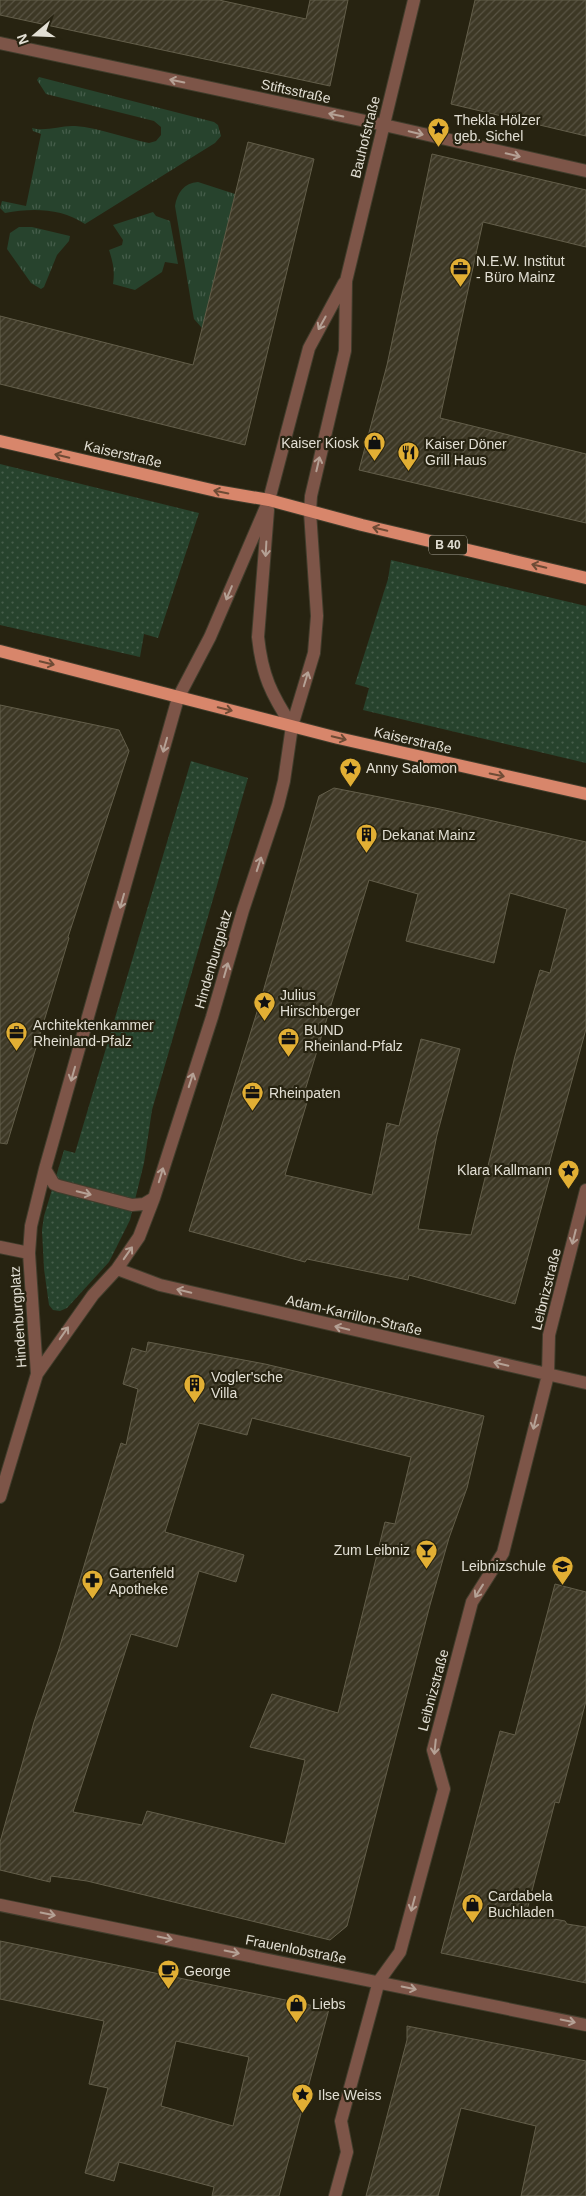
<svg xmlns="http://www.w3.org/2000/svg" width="586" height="2196" font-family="Helvetica,sans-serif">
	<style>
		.grass { fill: url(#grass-tufts) }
		.park { fill: url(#park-dots) }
		.building { fill: url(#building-hatch); stroke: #635e4a; fill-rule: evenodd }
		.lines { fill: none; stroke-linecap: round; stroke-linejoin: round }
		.minor-casing { stroke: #413d2c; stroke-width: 14 }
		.major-casing { stroke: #413d2c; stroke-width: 14 }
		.minor { stroke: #7d5548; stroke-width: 12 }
		.major { stroke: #d8866b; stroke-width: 12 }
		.oneway { stroke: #b5a195 }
		.oneway2 { stroke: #6e4b35 }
		.labels { text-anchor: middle; stroke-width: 4.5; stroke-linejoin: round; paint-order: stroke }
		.shield { fill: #272311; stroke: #aaa79a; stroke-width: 1 }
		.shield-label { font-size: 12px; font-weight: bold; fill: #e2dfd4 }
		.street-label { font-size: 14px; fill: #e2dfd4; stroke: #272311 }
		.poi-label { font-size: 14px; fill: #e2dfd4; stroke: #272311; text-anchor: start }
	</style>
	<defs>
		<pattern id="grass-tufts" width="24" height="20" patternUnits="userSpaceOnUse" patternTransform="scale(1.25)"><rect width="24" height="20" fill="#27432d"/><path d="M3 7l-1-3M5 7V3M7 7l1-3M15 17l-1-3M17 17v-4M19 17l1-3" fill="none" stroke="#465e4b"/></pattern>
		<pattern id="park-dots" width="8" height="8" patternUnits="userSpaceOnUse" patternTransform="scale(1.25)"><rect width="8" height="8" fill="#27432d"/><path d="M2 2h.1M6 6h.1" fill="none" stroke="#465e4b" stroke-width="1.8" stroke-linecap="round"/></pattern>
		<pattern id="building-hatch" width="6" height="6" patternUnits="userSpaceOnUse" patternTransform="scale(1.25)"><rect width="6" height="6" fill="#3d3825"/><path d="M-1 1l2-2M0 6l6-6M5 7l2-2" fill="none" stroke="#595444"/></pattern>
	</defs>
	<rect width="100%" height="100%" fill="#272311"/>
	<path class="grass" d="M39,77L214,122L218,125L221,136L215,143L85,224C61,208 32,208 5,213L0,208L2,201L26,206L41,134L33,131L32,128C46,132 61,125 75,126C100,128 125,138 149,143L156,141L161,135V127L154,121L46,94L37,80Z
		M198,182L235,194L202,328L194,319L192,308L175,206C177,193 184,183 198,182Z
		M153,212L156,216L170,221L178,264L165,262L162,272L135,290L113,284C115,271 113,262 109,250L122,245L123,240L113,225Z
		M19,227H32L70,236L69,241L57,255L44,287L41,289L31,283L7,249L10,233Z"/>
	<path class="park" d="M0,464L199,513L158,638L144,634L140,657L0,625Z
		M391,560L586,606V763L363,710L369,688L355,684L388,579Z
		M191,761L248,778L152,1110L144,1163L130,1220L109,1262L67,1308L60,1311L53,1310L49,1305L44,1269L42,1230L44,1216L64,1150L75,1153Z"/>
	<path class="building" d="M0,0H219L306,19L310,0H348L330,86L0,15Z
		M475,0H586V136L451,104Z
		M248,142L314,159L245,445L0,384V316L193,365Z
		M432,154L586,190V247L483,222L440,418L586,454V523L359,470L387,365Z
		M0,705L119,730L129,751L68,937L69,938L7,1144L0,1143Z
		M334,788L440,809L586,842V1029L548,1168L552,1169L515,1304L409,1275L408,1280L307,1259L305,1262L189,1231L261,999L319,796ZM369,880L418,894L406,941L494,963L510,893L567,909L550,973L540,970L515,1056L471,1235L418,1229L437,1135L460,1049L421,1039L399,1126L387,1123L372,1195L285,1175L308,1099L303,1097Z
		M148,1342L265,1364L484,1416L467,1488L449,1538L430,1605L347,1926L330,1940L87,1881L51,1876L50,1882L0,1870V1842L34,1722L59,1649L121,1443L126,1445L138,1389L123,1384L132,1348L146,1352ZM252,1418L411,1457L395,1524L385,1522L338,1713L272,1694L250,1747L305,1760L285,1844L147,1811L142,1825L73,1812L131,1634L177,1647L199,1571L236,1582L244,1555L165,1532L199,1423L247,1435Z
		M555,1584L586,1592V1701L559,1803L555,1802L526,1914L565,1921L567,1924L586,1927V1983L441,1953L500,1731L515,1735Z
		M0,1941L329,2009L279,2196H212L214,2187L119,2162L114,2181L85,2173L108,2088L89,2084L104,2021L0,1999ZM176,2041L249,2057L233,2126L161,2106Z
		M407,2026L586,2061V2196H521L536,2126L461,2108L438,2196H366L407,2040Z"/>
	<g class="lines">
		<defs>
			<path id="minor" d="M0,43L384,125L586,171
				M268,510L258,637C262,675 271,694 292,726
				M45,1169L54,1184L59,1186L132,1205L144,1204L154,1198
				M0,1247L29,1253
				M117,1269L160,1285L586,1383
				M37,1374L29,1253L31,1226L45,1169L178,698L210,637L269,500L309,348L344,283
				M0,1497L37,1374L93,1295L117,1269L139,1237L154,1198L212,1017L243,910L278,805L284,781L292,726L314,653L317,616L310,512L311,496L345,351L346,281L414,0
				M0,1905L586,2025
				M335,2196L347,2152L341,2121L379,1981L400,1952L444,1789L433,1750L472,1602L503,1553L548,1375L549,1335L586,1190"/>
			<path id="major" d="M0,441L216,491L269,500L362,525L586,578
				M0,651L338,738L586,794"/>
		</defs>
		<use href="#minor" class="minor-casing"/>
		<use href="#major" class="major-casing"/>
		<use href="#minor" class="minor"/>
		<use href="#major" class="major"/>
	</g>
	<defs><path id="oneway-shaft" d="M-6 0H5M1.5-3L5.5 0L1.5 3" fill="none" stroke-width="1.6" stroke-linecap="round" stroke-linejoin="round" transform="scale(1.25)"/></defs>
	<g class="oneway">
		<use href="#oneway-shaft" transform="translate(177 81) rotate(-168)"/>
		<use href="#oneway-shaft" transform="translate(336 115) rotate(-168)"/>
		<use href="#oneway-shaft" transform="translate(416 133) rotate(13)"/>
		<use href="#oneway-shaft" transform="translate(513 155) rotate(13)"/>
		<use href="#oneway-shaft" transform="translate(322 323) rotate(119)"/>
		<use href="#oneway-shaft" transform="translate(318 464) rotate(-77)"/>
		<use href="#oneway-shaft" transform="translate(266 549) rotate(93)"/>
		<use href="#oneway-shaft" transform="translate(229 593) rotate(113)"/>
		<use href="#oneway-shaft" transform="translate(306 679) rotate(-73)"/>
		<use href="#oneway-shaft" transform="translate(165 745) rotate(106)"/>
		<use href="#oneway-shaft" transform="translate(259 864) rotate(-72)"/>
		<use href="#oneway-shaft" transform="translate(122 901) rotate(106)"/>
		<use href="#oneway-shaft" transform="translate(226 970) rotate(-74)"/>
		<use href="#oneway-shaft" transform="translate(73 1074) rotate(106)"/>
		<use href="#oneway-shaft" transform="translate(191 1080) rotate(-72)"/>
		<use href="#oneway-shaft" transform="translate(161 1175) rotate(-73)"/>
		<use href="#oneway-shaft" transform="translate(84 1193) rotate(14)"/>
		<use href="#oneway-shaft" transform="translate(574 1237) rotate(104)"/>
		<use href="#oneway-shaft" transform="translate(128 1253) rotate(-55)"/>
		<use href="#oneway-shaft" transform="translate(184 1291) rotate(-167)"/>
		<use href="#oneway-shaft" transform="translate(342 1328) rotate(-167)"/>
		<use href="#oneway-shaft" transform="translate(64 1333) rotate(-55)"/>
		<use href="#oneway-shaft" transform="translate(501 1364) rotate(-167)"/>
		<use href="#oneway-shaft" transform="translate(535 1422) rotate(104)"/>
		<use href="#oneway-shaft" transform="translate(479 1591) rotate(122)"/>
		<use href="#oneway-shaft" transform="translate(435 1747) rotate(96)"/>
		<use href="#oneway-shaft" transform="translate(413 1904) rotate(105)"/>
		<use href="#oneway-shaft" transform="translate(48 1914) rotate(11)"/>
		<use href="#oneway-shaft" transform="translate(165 1938) rotate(12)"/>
		<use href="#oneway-shaft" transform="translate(232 1952) rotate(11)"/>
		<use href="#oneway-shaft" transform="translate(409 1988) rotate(12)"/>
		<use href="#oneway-shaft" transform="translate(568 2021) rotate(12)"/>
	</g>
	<g class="oneway2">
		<use href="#oneway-shaft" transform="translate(62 456) rotate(-167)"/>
		<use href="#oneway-shaft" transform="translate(221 492) rotate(-169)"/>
		<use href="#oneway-shaft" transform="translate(380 529) rotate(-167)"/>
		<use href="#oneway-shaft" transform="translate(539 566) rotate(-167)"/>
		<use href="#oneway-shaft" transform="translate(47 663) rotate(14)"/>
		<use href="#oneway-shaft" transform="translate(225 709) rotate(14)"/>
		<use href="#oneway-shaft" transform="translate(339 738) rotate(14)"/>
		<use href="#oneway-shaft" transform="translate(497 775) rotate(12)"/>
	</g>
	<defs>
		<symbol id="sight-pin" viewBox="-11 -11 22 30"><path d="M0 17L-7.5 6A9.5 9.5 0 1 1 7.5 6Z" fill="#e2af34" stroke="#272311"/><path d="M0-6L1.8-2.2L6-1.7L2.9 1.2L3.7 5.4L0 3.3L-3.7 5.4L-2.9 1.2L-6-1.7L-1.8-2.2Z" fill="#111"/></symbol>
		<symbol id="office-pin" viewBox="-11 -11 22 30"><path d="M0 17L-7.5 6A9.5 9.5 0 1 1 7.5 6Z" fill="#e2af34" stroke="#272311"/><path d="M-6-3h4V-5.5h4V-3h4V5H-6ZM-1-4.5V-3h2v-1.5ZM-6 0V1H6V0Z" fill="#111"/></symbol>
		<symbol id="shop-pin" viewBox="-11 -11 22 30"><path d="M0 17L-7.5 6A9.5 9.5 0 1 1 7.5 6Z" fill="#e2af34" stroke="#272311"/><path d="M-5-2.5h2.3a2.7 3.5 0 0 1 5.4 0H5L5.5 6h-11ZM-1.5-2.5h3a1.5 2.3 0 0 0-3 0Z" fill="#111"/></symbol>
		<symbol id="restaurant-pin" viewBox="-11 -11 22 30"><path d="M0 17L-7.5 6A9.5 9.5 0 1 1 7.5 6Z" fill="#e2af34" stroke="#272311"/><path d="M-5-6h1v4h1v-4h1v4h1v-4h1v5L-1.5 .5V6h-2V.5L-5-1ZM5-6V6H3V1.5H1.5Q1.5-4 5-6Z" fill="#111"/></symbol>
		<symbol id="building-pin" viewBox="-11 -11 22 30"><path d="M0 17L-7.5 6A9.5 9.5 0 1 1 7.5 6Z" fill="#e2af34" stroke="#272311"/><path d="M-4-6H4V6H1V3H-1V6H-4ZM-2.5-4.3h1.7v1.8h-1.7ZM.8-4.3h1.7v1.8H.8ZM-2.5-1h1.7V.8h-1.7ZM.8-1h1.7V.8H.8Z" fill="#111"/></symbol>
		<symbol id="bar-pin" viewBox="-11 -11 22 30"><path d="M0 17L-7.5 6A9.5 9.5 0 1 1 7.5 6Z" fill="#e2af34" stroke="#272311"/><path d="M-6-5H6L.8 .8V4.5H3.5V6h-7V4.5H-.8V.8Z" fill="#111"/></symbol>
		<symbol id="school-pin" viewBox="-11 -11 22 30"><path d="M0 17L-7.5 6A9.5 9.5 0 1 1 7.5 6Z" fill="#e2af34" stroke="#272311"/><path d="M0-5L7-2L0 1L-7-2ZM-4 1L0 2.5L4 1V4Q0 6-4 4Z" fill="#111"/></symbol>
		<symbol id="pharmacy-pin" viewBox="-11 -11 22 30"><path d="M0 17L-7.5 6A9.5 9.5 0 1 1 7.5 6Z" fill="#e2af34" stroke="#272311"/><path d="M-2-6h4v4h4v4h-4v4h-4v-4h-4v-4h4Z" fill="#111"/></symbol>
		<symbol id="cafe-pin" viewBox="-11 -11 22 30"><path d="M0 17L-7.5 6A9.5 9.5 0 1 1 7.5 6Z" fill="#e2af34" stroke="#272311"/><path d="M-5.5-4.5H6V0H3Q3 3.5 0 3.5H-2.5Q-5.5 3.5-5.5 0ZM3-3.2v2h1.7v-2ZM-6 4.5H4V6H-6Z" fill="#111"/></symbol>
	</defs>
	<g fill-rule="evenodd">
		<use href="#sight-pin" x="426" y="116" width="25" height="34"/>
		<use href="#office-pin" x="448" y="256" width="25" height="34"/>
		<use href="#shop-pin" x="362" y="430" width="25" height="34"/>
		<use href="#restaurant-pin" x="396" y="440" width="25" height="34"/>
		<use href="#sight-pin" x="338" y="756" width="25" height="34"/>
		<use href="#building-pin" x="354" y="822" width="25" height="34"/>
		<use href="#sight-pin" x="252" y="990" width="25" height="34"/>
		<use href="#office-pin" x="4" y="1020" width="25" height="34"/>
		<use href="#office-pin" x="276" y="1026" width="25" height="34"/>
		<use href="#office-pin" x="240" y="1080" width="25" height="34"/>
		<use href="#sight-pin" x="556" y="1158" width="25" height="34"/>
		<use href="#building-pin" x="182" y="1372" width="25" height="34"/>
		<use href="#bar-pin" x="414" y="1538" width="25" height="34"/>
		<use href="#school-pin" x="550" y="1554" width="25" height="34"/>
		<use href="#pharmacy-pin" x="80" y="1568" width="25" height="34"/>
		<use href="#shop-pin" x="460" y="1892" width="25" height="34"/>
		<use href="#cafe-pin" x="156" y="1958" width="25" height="34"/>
		<use href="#shop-pin" x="284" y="1992" width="25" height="34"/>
		<use href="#sight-pin" x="290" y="2082" width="25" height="34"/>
	</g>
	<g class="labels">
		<rect class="shield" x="429" y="535.5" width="38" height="19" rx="4"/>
		<g class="shield-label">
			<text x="448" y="549">B 40</text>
		</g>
		<g class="street-label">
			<text transform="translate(296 91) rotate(12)" y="5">Stiftsstraße</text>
			<text transform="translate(365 137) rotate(-76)" y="5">Bauhofstraße</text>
			<text transform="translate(123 454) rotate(13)" y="5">Kaiserstraße</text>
			<text transform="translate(413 740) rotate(13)" y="5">Kaiserstraße</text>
			<text transform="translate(213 959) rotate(-74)" y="5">Hindenburgplatz</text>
			<text transform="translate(546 1289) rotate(-76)" y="5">Leibnizstraße</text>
			<text transform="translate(354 1315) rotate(13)" y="5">Adam-Karrillon-Straße</text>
			<text transform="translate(18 1317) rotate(-94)" y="5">Hindenburgplatz</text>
			<text transform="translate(433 1690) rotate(-75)" y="5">Leibnizstraße</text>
			<text transform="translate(296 1949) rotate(11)" y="5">Frauenlobstraße</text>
		</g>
		<g class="poi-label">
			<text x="454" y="125">Thekla Hölzer<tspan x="454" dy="16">geb. Sichel</tspan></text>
			<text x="476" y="266">N.E.W. Institut<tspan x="476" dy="16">- Büro Mainz</tspan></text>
			<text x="359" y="448" text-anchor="end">Kaiser Kiosk</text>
			<text x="425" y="449">Kaiser Döner<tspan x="425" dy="16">Grill Haus</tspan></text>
			<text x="366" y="773">Anny Salomon</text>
			<text x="382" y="840">Dekanat Mainz</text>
			<text x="280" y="1000">Julius<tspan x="280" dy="16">Hirschberger</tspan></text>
			<text x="33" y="1030">Architektenkammer<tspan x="33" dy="16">Rheinland-Pfalz</tspan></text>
			<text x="304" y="1035">BUND<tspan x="304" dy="16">Rheinland-Pfalz</tspan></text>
			<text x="269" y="1098">Rheinpaten</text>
			<text x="552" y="1175" text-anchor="end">Klara Kallmann</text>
			<text x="211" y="1382">Vogler'sche<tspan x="211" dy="16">Villa</tspan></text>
			<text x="410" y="1555" text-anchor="end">Zum Leibniz</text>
			<text x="546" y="1571" text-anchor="end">Leibnizschule</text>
			<text x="109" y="1578">Gartenfeld<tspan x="109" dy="16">Apotheke</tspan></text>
			<text x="488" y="1901">Cardabela<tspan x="488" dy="16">Buchladen</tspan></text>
			<text x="184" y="1976">George</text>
			<text x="312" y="2009">Liebs</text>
			<text x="318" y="2100">Ilse Weiss</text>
		</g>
	</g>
	<g transform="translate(35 35) rotate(251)" stroke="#272311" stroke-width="4" paint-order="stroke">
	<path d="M0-4L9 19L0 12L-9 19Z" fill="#e2dfd4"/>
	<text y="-8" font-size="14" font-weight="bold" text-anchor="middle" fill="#e2dfd4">N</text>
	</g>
</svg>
